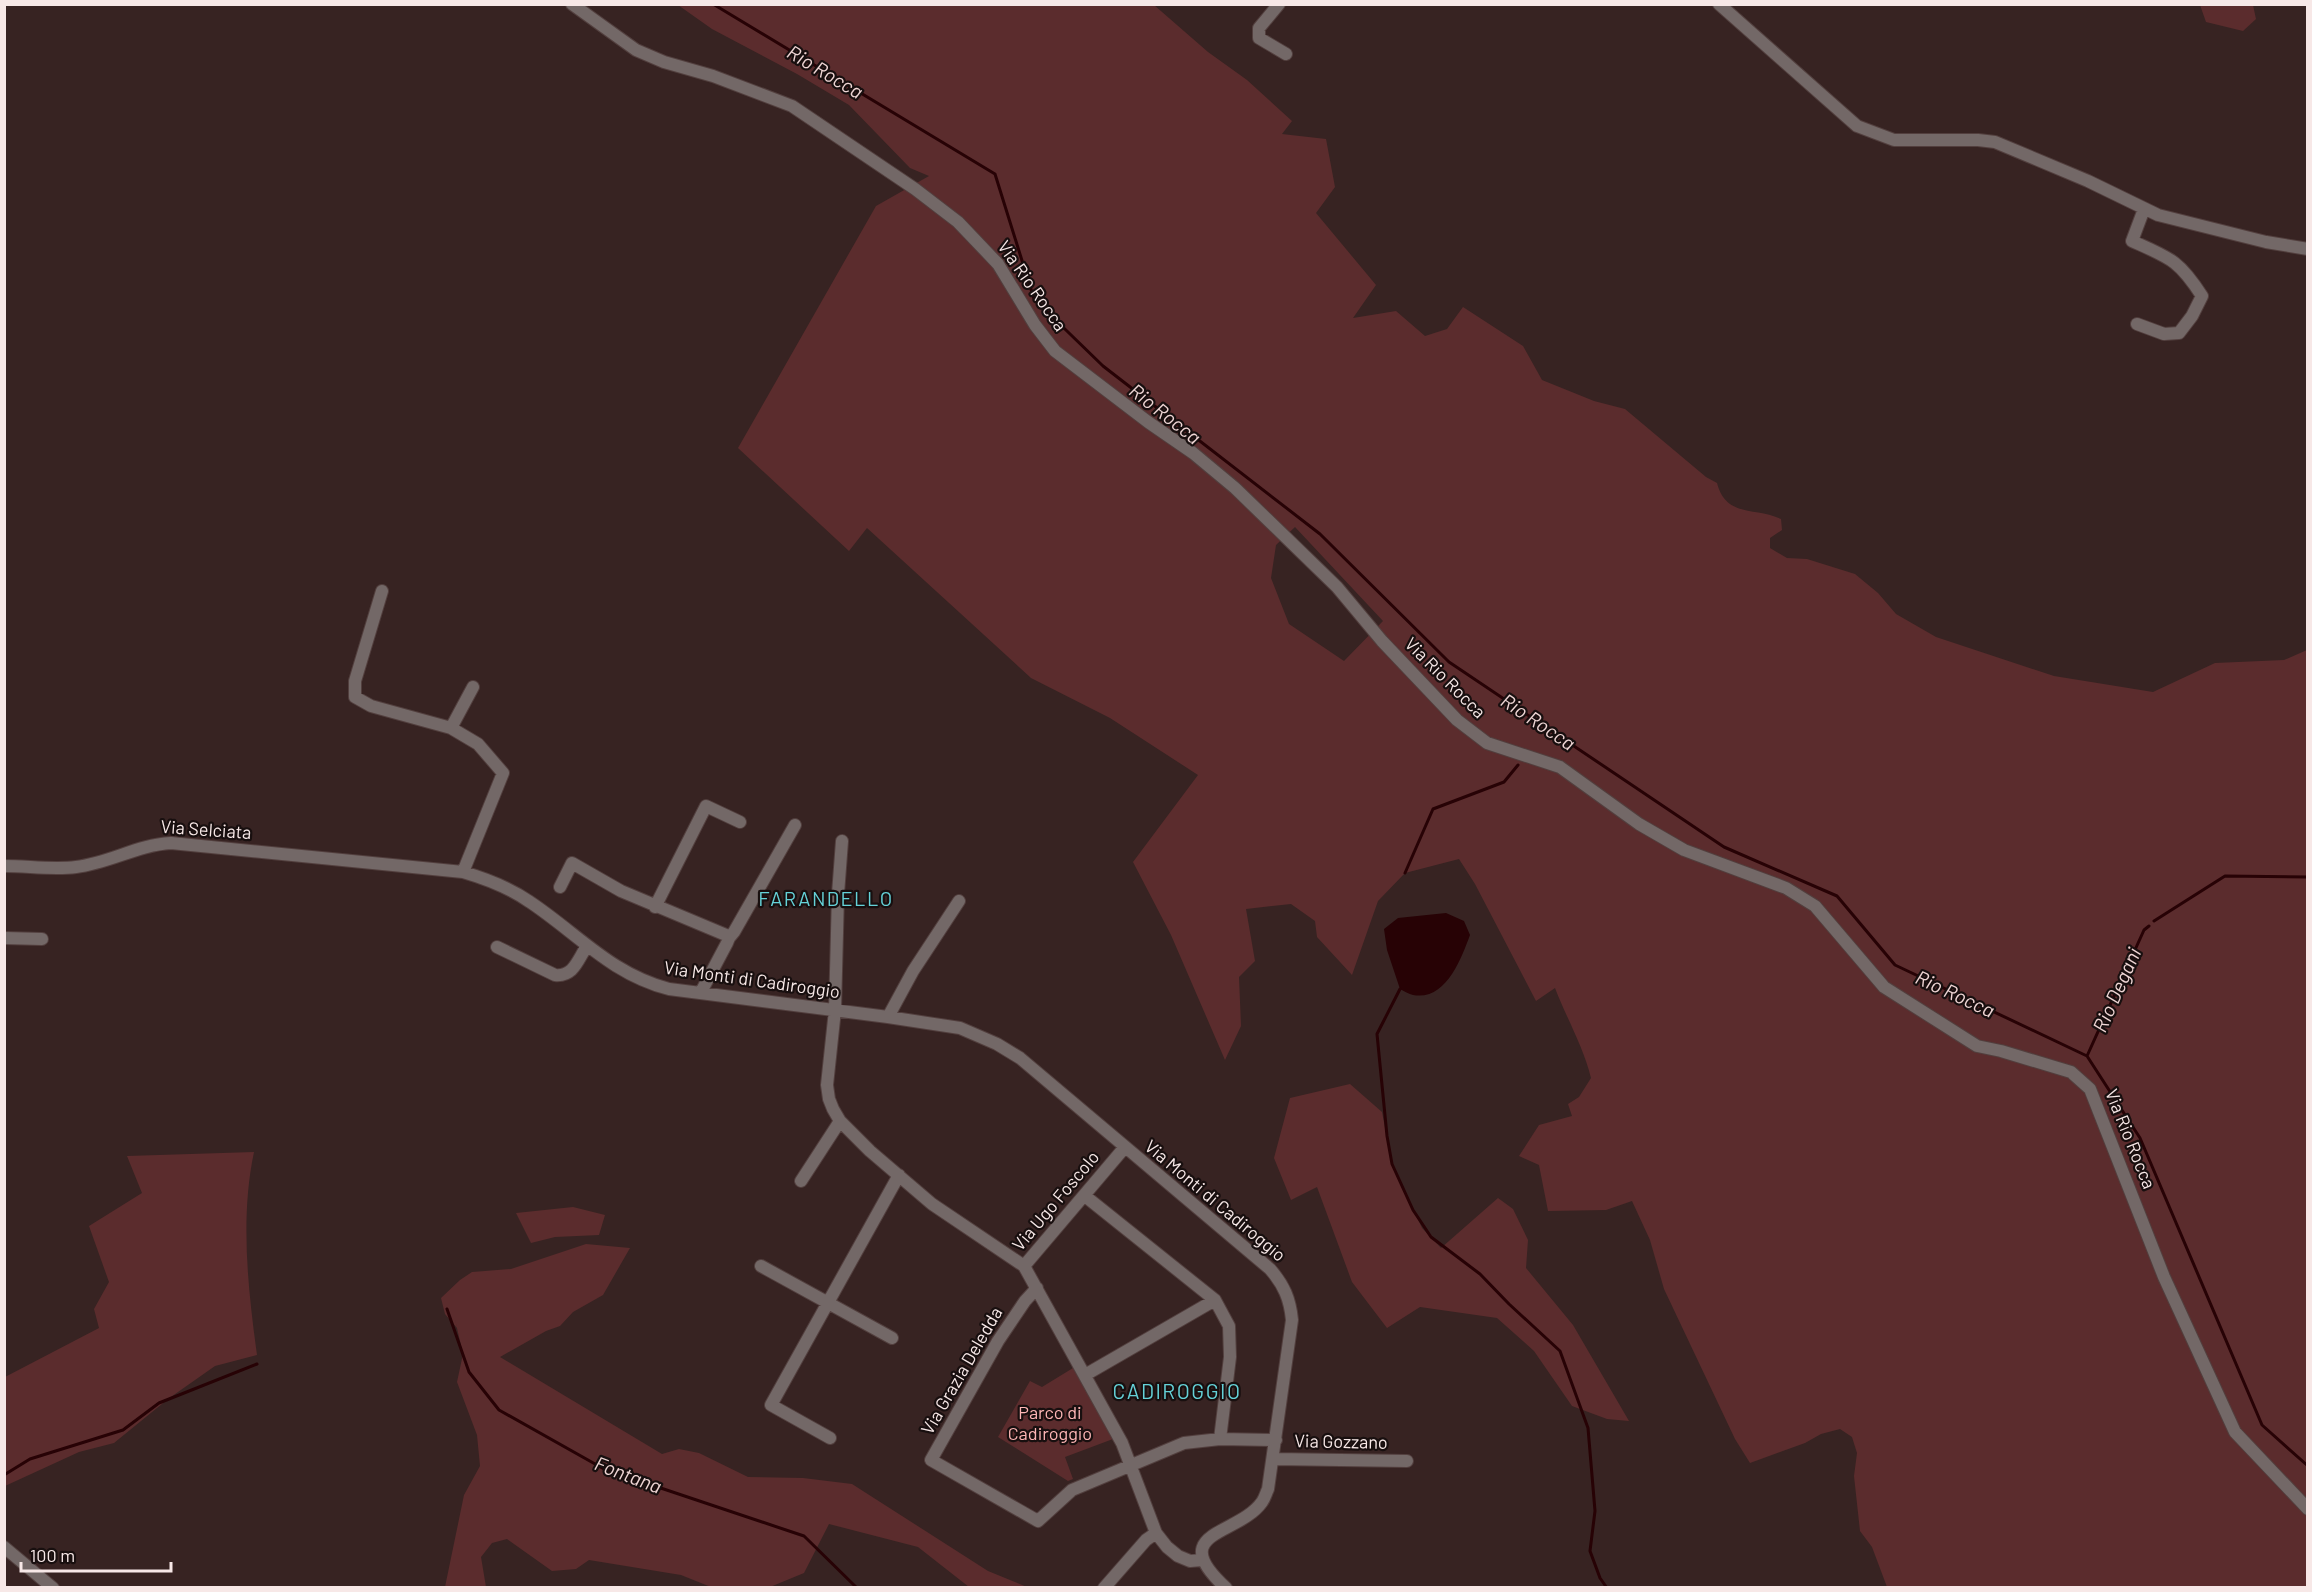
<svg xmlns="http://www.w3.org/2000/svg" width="2312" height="1592" font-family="Barlow,sans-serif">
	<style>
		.green { fill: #5b2c2d; fill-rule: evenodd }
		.water { fill: #270205 }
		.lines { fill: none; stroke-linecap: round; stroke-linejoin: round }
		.stream { stroke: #270205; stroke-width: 3 }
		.street-casing { stroke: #523f3e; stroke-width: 14 }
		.street { stroke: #736867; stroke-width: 12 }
		.labels { text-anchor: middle; stroke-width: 4.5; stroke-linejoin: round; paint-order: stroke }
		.street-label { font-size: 18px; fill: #f7e8e7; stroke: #180f0f }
		.park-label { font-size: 18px; fill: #fdb6b5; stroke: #180f0f }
		.water-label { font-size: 20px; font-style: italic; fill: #efd6d5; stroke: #180f0f }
		.neighbourhood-label { font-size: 20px; letter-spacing: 1.5px; fill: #65d2d8; stroke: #180f0f }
		.quarter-label { font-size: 21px; letter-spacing: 1.5px; fill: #65d2d8; stroke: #180f0f }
	</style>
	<rect width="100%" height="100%" fill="#372322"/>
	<path class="green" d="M678,5H1154L1208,52L1247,80L1292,121L1282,134L1326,139L1335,187L1316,213L1376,285L1353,318L1396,311L1425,336L1447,329L1463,307L1523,346L1542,380L1594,401L1625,409L1706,477L1717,483C1726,518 1756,507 1781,519L1782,530L1770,538V548L1787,558L1807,559L1855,574L1878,593L1896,614L1936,637L2054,676L2153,692L2215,663L2284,660L2307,650V1587H1887L1872,1547L1860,1531L1854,1476L1857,1453L1852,1437L1840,1429L1821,1434L1805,1443L1750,1463L1735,1439L1664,1289L1650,1240L1632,1201L1606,1210L1548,1211L1539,1165L1519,1156L1539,1125L1572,1116L1568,1104L1579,1097L1591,1078C1583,1046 1567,1019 1555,988L1536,1001L1475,884L1459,859L1405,873L1378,901L1352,975L1317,937L1315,921L1291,904L1246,909L1255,961L1239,977L1241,1026L1225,1060L1171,935L1133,862L1198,775L1110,718L1031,678L867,528L849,551L738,448L876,206L929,176L910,168L849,105L797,74L712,29ZM1295,527L1383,621L1344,661L1289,624L1271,578L1276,545Z
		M2200,5H2253L2256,19L2243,31L2206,22Z
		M1350,1084L1382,1112L1392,1164L1422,1228L1441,1248L1498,1198L1513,1209L1528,1240L1526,1268L1573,1325L1629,1421L1607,1419L1572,1406L1534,1351L1497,1318L1420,1307L1387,1328L1352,1282L1317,1187L1291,1200L1274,1158L1290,1098Z
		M254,1152C240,1218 248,1289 257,1355L215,1366L168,1399L114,1443L79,1452L5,1486V1377L99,1328L94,1309L109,1282L89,1226L142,1193L127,1156Z
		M573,1207L605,1215L599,1235L555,1237L531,1243L516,1213Z
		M586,1244L630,1248L603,1295L573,1312L560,1326L546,1331L500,1357L662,1454L679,1449L699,1453L748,1477L803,1478L852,1484L988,1571L1027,1587H969L918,1547L829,1524L804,1573L770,1587H711L681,1575L589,1560L576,1569L552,1571L507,1539L492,1543L481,1557L486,1587H445L464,1495L480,1466L477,1435L457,1382L463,1354L453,1311L457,1328L445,1314L441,1298L460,1280L472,1272L511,1269Z
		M1073,1368L1113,1439L1065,1457L1073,1479L1068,1481L998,1437L1030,1381L1042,1387Z"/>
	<path class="water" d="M1446,913L1464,921L1470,935C1461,959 1446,1001 1413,995C1409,994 1404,991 1400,989L1387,950L1384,929L1398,918Z"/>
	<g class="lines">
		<path class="stream" d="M713,4L995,174L1034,299L1103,366L1320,534L1449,662L1724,847L1837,896L1895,965L2087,1056L2140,1138L2262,1425L2308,1466
			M1405,873L1433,809L1504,782L1518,765
			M2154,921L2225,876L2308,877
			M1400,989L1377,1034L1387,1136L1392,1164L1413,1210L1431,1237L1480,1274L1509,1304L1560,1351L1588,1428L1595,1511L1590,1551L1600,1578L1607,1588
			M2087,1056L2144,930L2149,926
			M447,1309L469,1372L499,1410L604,1469L804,1536L857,1588
			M4,1475L30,1459L123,1430L159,1403L257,1364"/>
		<defs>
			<path id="street" d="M572,4L636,50L664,62L713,76L792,106L915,189L958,222L998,264L1035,325L1055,351L1148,422L1193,453L1235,488L1337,587L1382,641L1457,720L1487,743L1560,767L1639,824L1684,850L1786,888L1815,906L1884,987L1977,1046L2001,1051L2071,1072L2090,1089L2164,1277L2235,1432L2308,1509
				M1279,4L1259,28V38L1286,54
				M1719,4L1857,126L1894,140H1978L1995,142L2088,181L2158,215L2266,242L2308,249
				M2137,324L2164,334L2179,333L2192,316L2202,296C2179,260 2170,258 2132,241L2144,209
				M382,591L355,681V697L371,706L451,728
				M842,841L838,894L835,1010L827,1085L829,1099L833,1109L840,1121L870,1151L932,1204L1024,1266L1122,1443L1156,1533L1167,1547L1178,1556L1190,1561L1202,1560
				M4,866C28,866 53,870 76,867C110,863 137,845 171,843L463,872C487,879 510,888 530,902C578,934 611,974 669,989L888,1017L960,1028L997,1044L1020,1058L1270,1269C1284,1285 1290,1299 1292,1320L1268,1489C1266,1493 1265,1498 1262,1502C1238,1536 1164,1531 1226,1588
				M463,872L503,773L478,744L451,728L473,687
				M560,887L572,863L621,891L726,935L729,938L727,943L701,992
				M655,907L706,806L740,822
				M4,938L42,939
				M729,938L734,932L795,825
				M497,947L555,975C574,977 578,959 587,946
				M888,1017L913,971L959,901
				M801,1181L840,1121
				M1085,1196L1215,1300L1229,1326L1230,1357L1220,1439
				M761,1266L892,1338
				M1024,1266L1125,1147
				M1037,1288L1025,1301L998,1341L931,1460L1038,1521L1072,1490L1184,1443L1220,1439L1276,1440
				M1085,1375L1215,1300
				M830,1438L771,1405L899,1175
				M1274,1459L1407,1461
				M4,1547L53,1588
				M1104,1588L1146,1540L1156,1533"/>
		</defs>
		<use href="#street" class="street-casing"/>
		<use href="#street" class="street"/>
	</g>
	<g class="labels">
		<g class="street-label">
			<text transform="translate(1032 286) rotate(55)" y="6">Via Rio Rocca</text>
			<text transform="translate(1445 678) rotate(45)" y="6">Via Rio Rocca</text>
			<text transform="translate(206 830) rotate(4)" y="6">Via Selciata</text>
			<text transform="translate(752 980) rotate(8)" y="6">Via Monti di Cadiroggio</text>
			<text transform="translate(2130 1139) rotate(68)" y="6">Via Rio Rocca</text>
			<text transform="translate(1056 1201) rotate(-50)" y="6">Via Ugo Foscolo</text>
			<text transform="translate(1215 1201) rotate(40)" y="6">Via Monti di Cadiroggio</text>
			<text transform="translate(962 1371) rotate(-60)" y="6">Via Grazia Deledda</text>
			<text transform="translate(1341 1442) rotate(1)" y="6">Via Gozzano</text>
		</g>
		<g class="park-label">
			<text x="1050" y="1419">Parco di<tspan x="1050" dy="21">Cadiroggio</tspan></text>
		</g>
		<g class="water-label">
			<text transform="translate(825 72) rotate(31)" y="7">Rio Rocca</text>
			<text transform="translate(1165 414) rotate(38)" y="7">Rio Rocca</text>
			<text transform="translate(1538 722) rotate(34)" y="7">Rio Rocca</text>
			<text transform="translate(2117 990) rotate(-66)" y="7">Rio Degani</text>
			<text transform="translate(1955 994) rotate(25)" y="7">Rio Rocca</text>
			<text transform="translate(628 1475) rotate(21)" y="7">Fontana</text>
		</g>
		<g class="neighbourhood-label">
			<text x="826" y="906">FARANDELLO</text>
		</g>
		<g class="quarter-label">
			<text x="1177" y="1399">CADIROGGIO</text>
		</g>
	</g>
	<rect width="2312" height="1592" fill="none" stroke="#f7e8e7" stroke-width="12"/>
	<path d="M21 1562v9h150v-9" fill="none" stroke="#f7e8e7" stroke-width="3"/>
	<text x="30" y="1562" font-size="18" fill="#f7e8e7" stroke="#180f0f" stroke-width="4.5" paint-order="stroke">100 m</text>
</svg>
